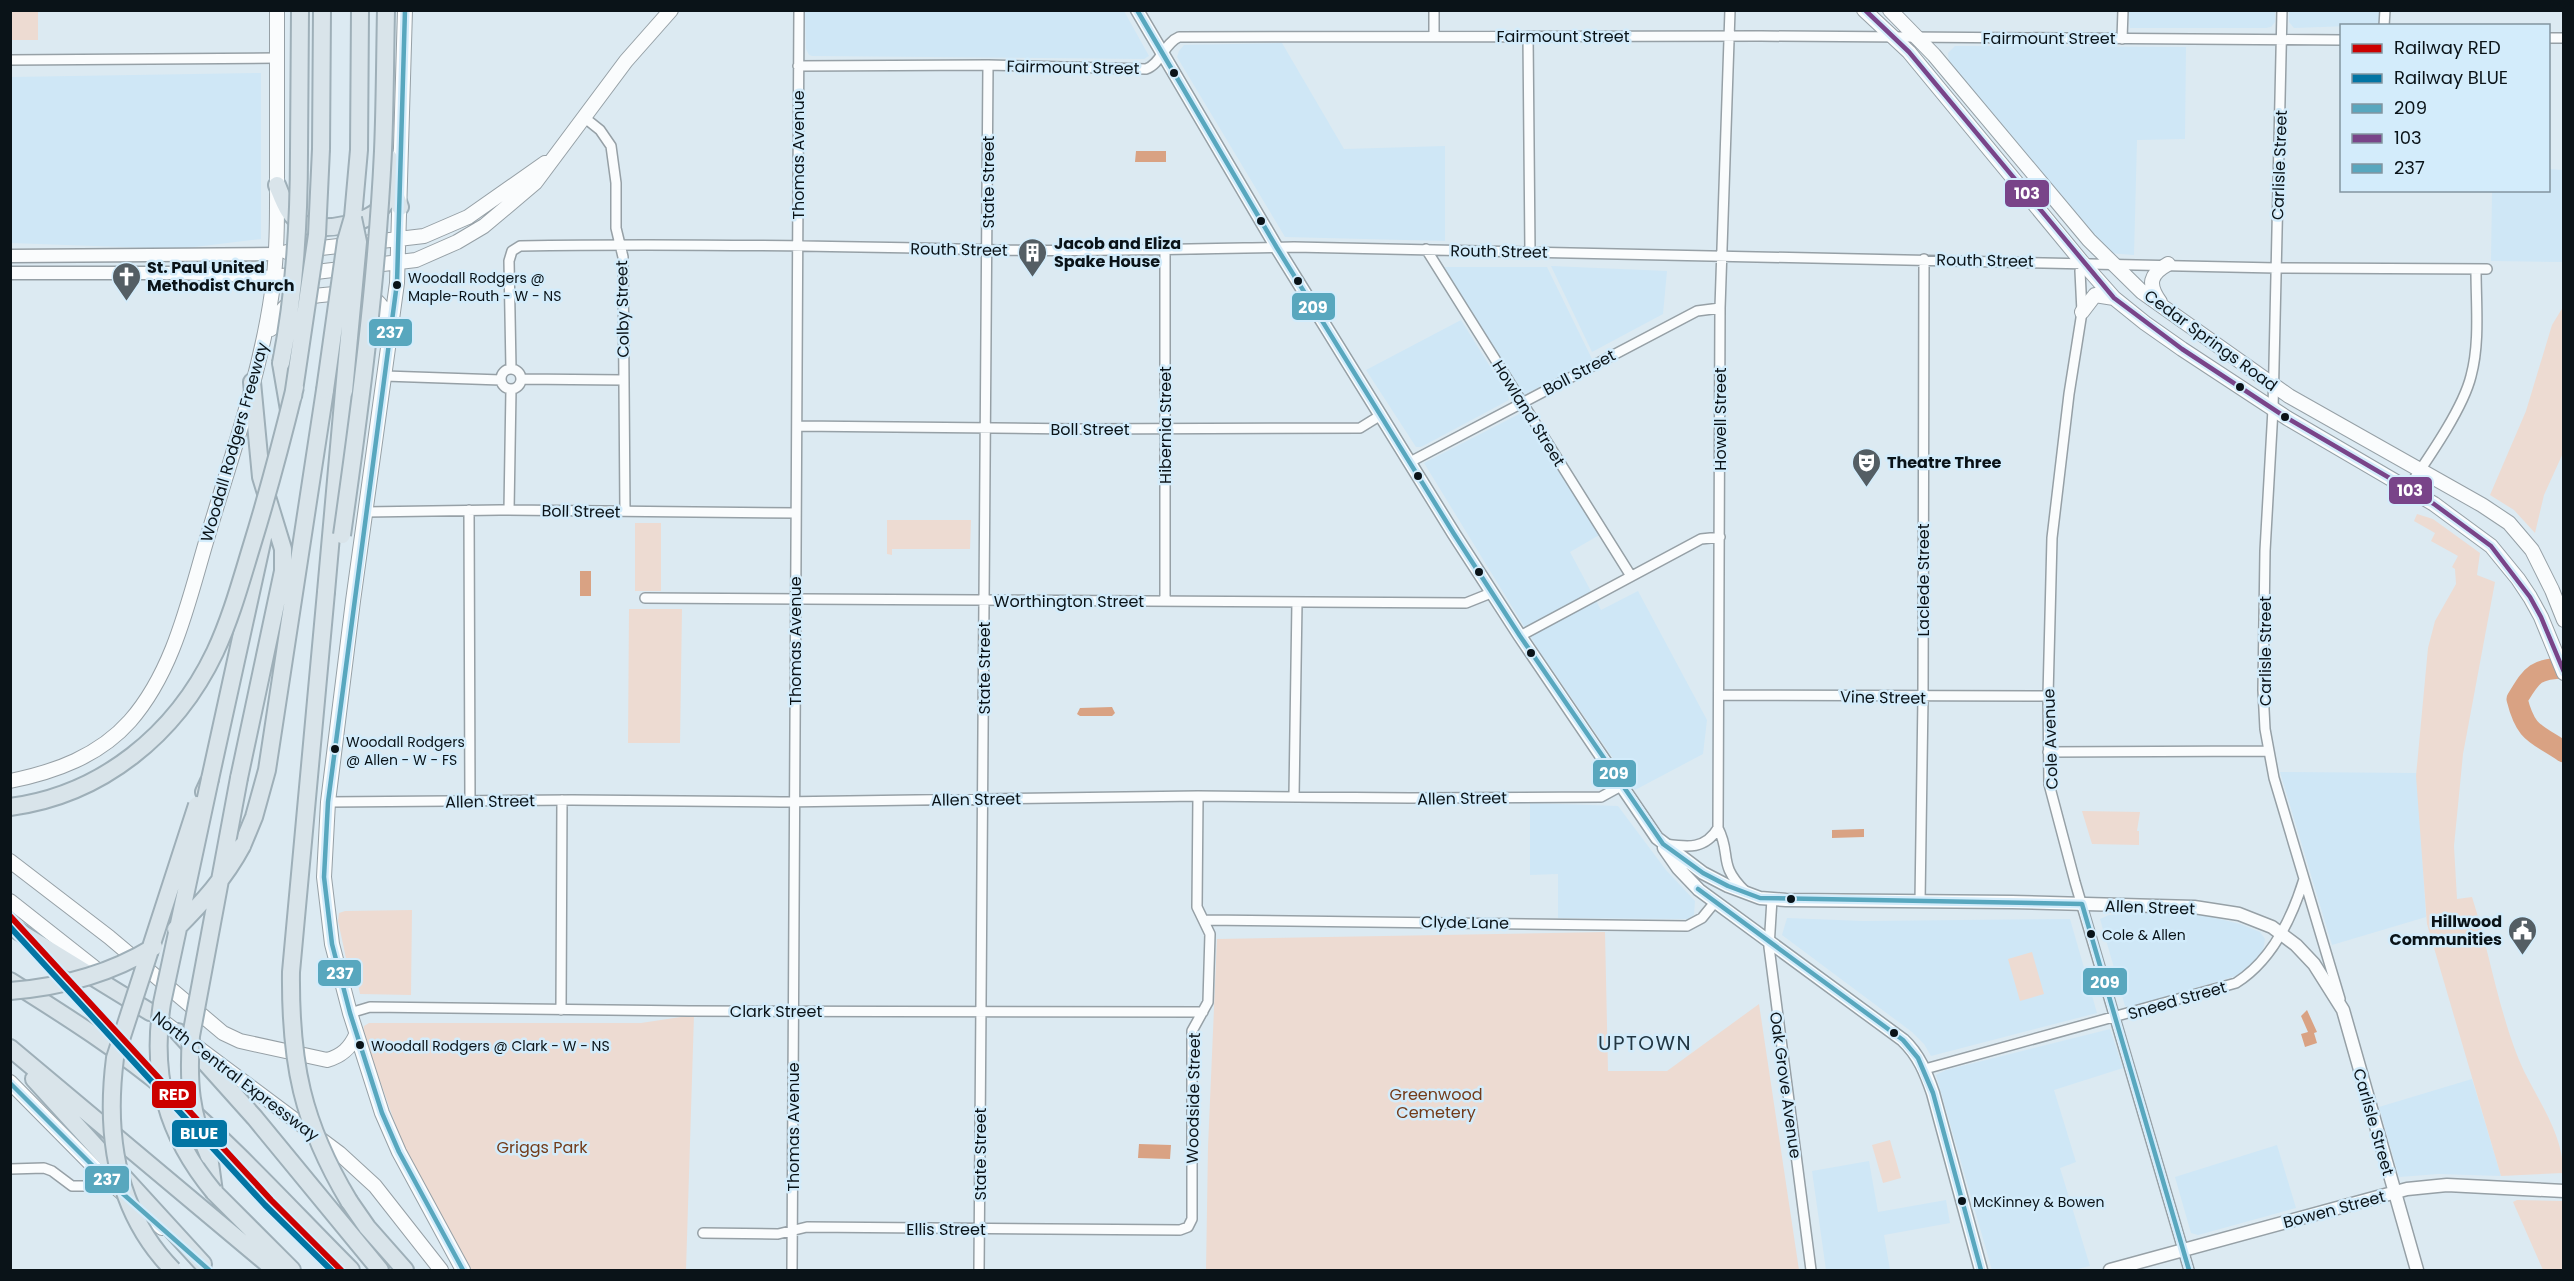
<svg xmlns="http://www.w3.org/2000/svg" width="2574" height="1281" font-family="Poppins,sans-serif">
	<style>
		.built { fill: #cfe7f6 }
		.green { fill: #eddbd2 }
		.water { fill: #d9a283 }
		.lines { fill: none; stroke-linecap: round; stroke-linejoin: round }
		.river { stroke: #d9a283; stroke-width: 21 }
		.minor-casing { stroke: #96a0a6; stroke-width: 12 }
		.tertiary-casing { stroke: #96a0a6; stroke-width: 15 }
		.secondary-casing { stroke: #96a0a6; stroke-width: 16 }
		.motorway-casing { stroke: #9eafb8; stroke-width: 20 }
		.minor { stroke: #fafcfd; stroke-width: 9 }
		.tertiary { stroke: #fafcfd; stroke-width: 12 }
		.secondary { stroke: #fafcfd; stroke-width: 14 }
		.motorway { stroke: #d9e4ea; stroke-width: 16 }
		.motorway-bridge-casing { stroke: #9eafb8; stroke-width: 20; stroke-linecap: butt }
		.motorway-bridge { stroke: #d9e4ea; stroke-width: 16 }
		.bus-1-casing { stroke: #d3ecfb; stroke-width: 9 }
		.bus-2-casing { stroke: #d3ecfb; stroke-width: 9 }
		.bus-3-casing { stroke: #d3ecfb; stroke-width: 9 }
		.bus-1 { stroke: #58a7be; stroke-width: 4.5 }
		.bus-2 { stroke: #794489; stroke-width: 4.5 }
		.bus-3 { stroke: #58a7be; stroke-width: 4.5 }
		.rail-1-casing { stroke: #d3ecfb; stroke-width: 10 }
		.rail-2-casing { stroke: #d3ecfb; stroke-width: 10 }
		.rail-1 { stroke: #c00; stroke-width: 6 }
		.rail-2 { stroke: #0275a4; stroke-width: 6 }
		.bus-dot { fill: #0a1318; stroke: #d3ecfb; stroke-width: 2 }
		.labels { text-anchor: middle; stroke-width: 5; stroke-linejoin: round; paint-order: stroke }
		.bus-label { font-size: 14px; fill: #0a1318; stroke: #d3ecfb; text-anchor: start }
		.street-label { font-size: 16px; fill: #0a1318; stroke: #d3ecfb }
		.poi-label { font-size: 16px; font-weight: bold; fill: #0a1318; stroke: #d3ecfb; text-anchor: start }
		.park-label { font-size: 16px; fill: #733b19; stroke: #d3ecfb }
		.quarter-label { font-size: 20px; letter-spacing: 1.5px; fill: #233743; stroke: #d3ecfb }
		.line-badge { stroke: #d3ecfb; stroke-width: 2 }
		.badge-label { font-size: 16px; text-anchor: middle; font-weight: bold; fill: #fff }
	</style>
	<rect width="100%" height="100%" fill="#dceaf2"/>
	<path class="built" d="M805,11H1124L1149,56L1144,59L812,56L809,55L806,49Z
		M2128,11H2275V22L2271,27L2266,28H2130Z
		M2289,11H2380V21L2377,25L2294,28L2289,22Z
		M1282,43L1344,149L1445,146V241L1285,237L1177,57L1179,51L1184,45Z
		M1955,46L2186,47L2185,139L2137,140L2134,255L2109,253L2013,141L1949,62L1948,53Z
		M261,73V239L178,249L11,243V77Z
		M2549,169L2563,170V262L2491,261L2492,191L2548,190Z
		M1551,266L1667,271L1663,314L1592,352Z
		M1444,267H1547L1592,359L1524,395Z
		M1461,320L1508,395L1509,400L1421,447H1416L1366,370Z
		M1525,411L1601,534L1570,552L1601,610L1638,591L1707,720L1703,754L1635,790L1538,649L1424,463Z
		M2280,772L2417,773L2426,917L2332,945Z
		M1530,803L1618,806L1666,870L1695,901L1694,915L1688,919L1558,918V874L1530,875Z
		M2188,911L2240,924L2260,932L2265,939L2263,951L2252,964L2236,976L2129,1008L2125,1006L2100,919L2109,915Z
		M1787,918L1863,921L2070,919L2097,1013L1931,1056L1924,1044L1912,1032L1782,935Z
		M2110,1029L2123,1068L2054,1090L2076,1162L2060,1168L2090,1266L2074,1270H1992L1936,1075L1946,1070Z
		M2472,1079L2501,1176L2439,1174L2399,1177L2379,1107Z
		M2277,1145L2296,1208L2198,1235L2191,1233L2175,1177Z
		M1869,1161L1878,1212L1946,1200L1950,1223L1884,1235L1890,1270H1826L1812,1171Z"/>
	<path class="green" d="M11,10L38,11V40H11Z
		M2563,307V453L2544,495L2535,533L2514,510L2490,495L2526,411L2552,325Z
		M2417,514L2433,519L2480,553L2477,575L2495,582L2463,754L2454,846L2457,899L2472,897C2489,950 2498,1008 2519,1060C2534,1096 2564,1132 2563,1173L2501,1176L2427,924L2416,776L2428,648L2435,621L2456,584L2455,569L2452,567L2458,556L2431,541L2435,533L2414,521Z
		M887,520H971L970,549H892V555L887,554Z
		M635,523H661V591H635Z
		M629,609H682L680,743H628Z
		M2082,811L2140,812L2137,831H2139V845L2092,844Z
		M412,910L411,995L360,994L358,985L352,986L338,921L339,913L345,911Z
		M1605,932L1608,1071H1667L1759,1004L1799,1270H1206L1208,1147L1217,939Z
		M2032,952L2044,994L2020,1001L2008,959Z
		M694,1015L686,1270H469L423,1189L402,1143L363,1033L364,1026L369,1023H641Z
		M1890,1140L1901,1178L1883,1183L1872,1145Z
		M2517,1200L2563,1201V1270H2543L2513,1202Z"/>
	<path class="water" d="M1136,151H1166V162H1135Z
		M580,571H591V596H580Z
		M1112,707L1115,713L1112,716H1080L1077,714L1080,708Z
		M1864,829V837L1832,838V830Z
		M2307,1010L2317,1032L2314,1033L2317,1043L2305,1047L2301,1034L2308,1032L2301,1016Z
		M1139,1144L1171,1145L1170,1159L1138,1158Z"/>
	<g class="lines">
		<path class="river" d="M2564,668C2534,669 2532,675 2517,699C2526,735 2536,733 2564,752"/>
		<defs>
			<path id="minor" d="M1434,10V36
				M1730,10L1720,308L1718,828C1732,855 1717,864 1745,891
				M2282,10L2273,409L2265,551L2263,690L2265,729L2274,778L2340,999
				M2384,26L2385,10
				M1528,36L1530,252
				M2548,38H2564
				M2122,39L2123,10
				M10,60L277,58
				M798,66L988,65L1146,69C1161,64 1164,43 1179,37L1761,36L2342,40
				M585,118L600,130L611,146L616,183V228L623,257L625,511
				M1426,249L1631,576
				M2082,262L2080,271L2082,312L2069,394L2052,538L2048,696L2049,784L2075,882L2189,1270
				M511,369L509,261L512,251L520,246C679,243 839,246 998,250C1096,252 1195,249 1294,247L2276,268L2487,269
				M501 379a10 10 0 1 1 20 0a10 10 0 1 1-20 0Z
				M385,376L501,380
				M521,379L623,380
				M797,426L1077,429L1360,428L1381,415
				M1410,462L1697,311L1720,308
				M2408,488C2427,460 2463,409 2471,376C2480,343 2476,304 2476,270
				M469,510L470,802
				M509,510L511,389
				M365,512L500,510L796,513
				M645,598L1466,603L1491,593
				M1165,601V249
				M1520,636L1701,539L1720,537
				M1719,695L2048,696
				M2048,752L2268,751
				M1294,796L1297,602
				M328,802L572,800L781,802L1198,796L1410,798L1601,797L1621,786
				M1665,844C1687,847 1705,850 1718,828
				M1772,899L1769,947L1811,1270
				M1920,902L1923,697L1924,259
				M1204,920L1687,926L1702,918L1715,902
				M561,1010L562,800
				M350,1013L370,1007L689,1011L1203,1012
				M1925,1069L2236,983C2271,961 2292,918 2304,879
				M10,1169L44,1168L52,1171L72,1186H88L104,1177
				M703,1233L778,1234L807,1227L1180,1230L1188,1227L1192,1219V1031L1208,1002L1210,934L1197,907L1198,796
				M792,1270L799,10
				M979,1270L988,65"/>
			<path id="tertiary" d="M1137,10L1277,248L1454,534L1520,636L1657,838L1703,873L1728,886L1760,898L1786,900L2012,902L2194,907L2239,914L2272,927L2296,945L2314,964L2343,1010L2417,1270
				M10,256L276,254
				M10,273H179L274,277
				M1664,848L1678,868L1699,890L1903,1040C1919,1055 1926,1073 1933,1093L1981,1270
				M2110,1270L2407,1189L2447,1185L2564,1191"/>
			<path id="secondary" d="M405,10L397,283L353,601L328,802L324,877L332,944L350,1013L382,1113L399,1152L463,1270
				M1864,10L1909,52L2082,262L2114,298L2145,323L2182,349L2287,418L2434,504L2491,546L2518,579L2530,597L2541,617L2564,673
				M1890,10L1934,55L2089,240L2142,292L2289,396L2482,505L2509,523L2532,550L2552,590L2564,620
				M287,252L424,236L468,217L545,163
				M274,277L416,260L457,242L484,226L535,183L626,61L671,10
				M2160,302C2147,284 2150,274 2168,264
				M2082,312L2095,295L2114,298
				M271,329C276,319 281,309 290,303C303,294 360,290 373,298C383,305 387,315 391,326
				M10,781C55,772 99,756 130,721C173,672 188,603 206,542C230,460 260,377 272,292C278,250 277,208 277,165C277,114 277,62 277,10
				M10,861L109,937L223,1033L240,1041L327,1060C342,1056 350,1048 356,1035
				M10,901L105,976
				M153,1014L339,1153L375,1186L441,1270
				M10,1082L104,1177L162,1228"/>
			<path id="motorway" d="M321,149L322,10
				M299,152L300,10
				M389,158V178L400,207
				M277,185C283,199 288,217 303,224C324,233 373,223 385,203
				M353,217L359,150L360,10
				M281,363L289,410
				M326,592L344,391
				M239,778L283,571V549L261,477L252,382
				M204,792L210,779L264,533
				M242,846L254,817L267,770L325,390
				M10,926L150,1012
				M10,981C66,1016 121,1051 172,1094C235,1148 292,1211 351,1270
				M178,1032L255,1118L380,1270
				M10,1048L275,1270
				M34,1079L203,1264
				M209,1156L214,1192L292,1270
				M349,1201L367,1227L405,1270"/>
		</defs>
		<use href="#minor" class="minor-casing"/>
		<use href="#tertiary" class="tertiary-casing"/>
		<use href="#secondary" class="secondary-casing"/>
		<use href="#motorway" class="motorway-casing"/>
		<use href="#minor" class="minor"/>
		<use href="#tertiary" class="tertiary"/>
		<use href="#secondary" class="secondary"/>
		<use href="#motorway" class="motorway"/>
		<defs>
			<path id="motorway-bridge" d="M281,363C295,293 299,223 299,152
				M325,390L346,241L353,217
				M344,391L358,242L353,218
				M293,397L317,235L321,149
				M342,535C360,408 377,280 383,151C385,104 385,57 386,10
				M326,592L291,972C290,1062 302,1123 349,1201
				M210,779L162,1003C151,1076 166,1134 214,1192
				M10,807C102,795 176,734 215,652C231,618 241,581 252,545C268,493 282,440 295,387
				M176,929C202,903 225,878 242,846
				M10,991C62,987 110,974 154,947
				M209,1156C190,1114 188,1082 191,1036L239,778
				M173,1270C116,1212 105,1136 115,1058L197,805"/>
		</defs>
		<use href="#motorway-bridge" class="motorway-bridge-casing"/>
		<use href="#motorway-bridge" class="motorway-bridge"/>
		<defs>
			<path id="bus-1" d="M1137,10L1277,248L1454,534L1520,636L1663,844L1703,873L1728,886L1760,898L2082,904L2189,1270
				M1698,889L1903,1040L1918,1058L1933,1093L1981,1270"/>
			<path id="bus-2" d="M1865,10L1909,52L2114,298L2182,349L2287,418L2434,504L2491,546L2530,597L2541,617L2564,672"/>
			<path id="bus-3" d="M405,10L397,283L328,802L324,877L332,944L350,1013L382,1113L399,1152L463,1270
				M10,1083L104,1177L209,1270"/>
		</defs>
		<use href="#bus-1" class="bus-1-casing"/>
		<use href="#bus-2" class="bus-2-casing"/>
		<use href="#bus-3" class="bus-3-casing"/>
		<use href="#bus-1" class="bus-1"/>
		<use href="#bus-2" class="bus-2"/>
		<use href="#bus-3" class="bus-3"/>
		<defs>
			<path id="rail-1" d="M10,916L271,1200L341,1270"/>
			<path id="rail-2" d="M10,927L265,1205L331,1270"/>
		</defs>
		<use href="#rail-1" class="rail-1-casing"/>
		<use href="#rail-2" class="rail-2-casing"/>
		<use href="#rail-1" class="rail-1"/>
		<use href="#rail-2" class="rail-2"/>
	</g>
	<defs>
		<symbol id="building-pin" viewBox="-11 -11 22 30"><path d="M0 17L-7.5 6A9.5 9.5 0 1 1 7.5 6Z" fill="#545e64" stroke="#d3ecfb"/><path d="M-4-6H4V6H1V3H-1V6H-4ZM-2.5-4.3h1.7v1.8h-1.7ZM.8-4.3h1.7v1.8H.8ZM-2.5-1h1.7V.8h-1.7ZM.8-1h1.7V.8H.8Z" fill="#fff"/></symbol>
		<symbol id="church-pin" viewBox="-11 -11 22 30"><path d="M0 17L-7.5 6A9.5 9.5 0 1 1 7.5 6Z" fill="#545e64" stroke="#d3ecfb"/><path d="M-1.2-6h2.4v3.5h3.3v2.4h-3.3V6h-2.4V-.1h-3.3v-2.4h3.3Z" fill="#fff"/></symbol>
		<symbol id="theatre-pin" viewBox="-11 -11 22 30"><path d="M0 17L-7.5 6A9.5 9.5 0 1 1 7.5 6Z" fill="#545e64" stroke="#d3ecfb"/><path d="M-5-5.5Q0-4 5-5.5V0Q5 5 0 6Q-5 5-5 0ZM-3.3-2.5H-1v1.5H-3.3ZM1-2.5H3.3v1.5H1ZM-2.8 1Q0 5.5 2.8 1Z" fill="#fff"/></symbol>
		<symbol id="civic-pin" viewBox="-11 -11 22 30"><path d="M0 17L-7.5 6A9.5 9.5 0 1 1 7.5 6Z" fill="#545e64" stroke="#d3ecfb"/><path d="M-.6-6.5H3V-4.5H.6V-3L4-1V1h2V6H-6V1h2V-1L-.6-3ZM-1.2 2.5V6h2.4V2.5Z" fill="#fff"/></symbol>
	</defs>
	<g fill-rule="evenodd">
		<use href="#building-pin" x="1016" y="236" width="33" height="45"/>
		<use href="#church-pin" x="110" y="260" width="33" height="45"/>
		<use href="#theatre-pin" x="1850" y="446" width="33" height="45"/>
		<use href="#civic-pin" x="2506" y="914" width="33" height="45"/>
	</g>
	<g class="bus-dot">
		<circle cx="1174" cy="73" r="5"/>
		<circle cx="1261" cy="221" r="5"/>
		<circle cx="1298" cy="281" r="5"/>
		<circle cx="397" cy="285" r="5"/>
		<circle cx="2240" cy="387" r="5"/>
		<circle cx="2285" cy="417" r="5"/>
		<circle cx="1418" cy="476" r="5"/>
		<circle cx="1479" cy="572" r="5"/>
		<circle cx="1531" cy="653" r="5"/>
		<circle cx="335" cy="749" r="5"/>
		<circle cx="1791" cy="899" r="5"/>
		<circle cx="2091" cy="934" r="5"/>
		<circle cx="1894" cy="1033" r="5"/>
		<circle cx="360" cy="1045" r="5"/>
		<circle cx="1962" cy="1201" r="5"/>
	</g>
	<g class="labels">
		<g class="bus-label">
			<text x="408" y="283">Woodall Rodgers @<tspan x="408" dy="18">Maple-Routh - W - NS</tspan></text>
			<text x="346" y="747">Woodall Rodgers<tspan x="346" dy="18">@ Allen - W - FS</tspan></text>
			<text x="2102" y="940">Cole &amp; Allen</text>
			<text x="371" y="1051">Woodall Rodgers @ Clark - W - NS</text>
			<text x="1973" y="1207">McKinney &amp; Bowen</text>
		</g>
		<g class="street-label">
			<text x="1563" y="42">Fairmount Street</text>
			<text x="2049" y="44">Fairmount Street</text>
			<text transform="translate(1073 67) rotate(1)" y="6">Fairmount Street</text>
			<text transform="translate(798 155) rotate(-90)" y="6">Thomas Avenue</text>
			<text transform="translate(2279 165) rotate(-88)" y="6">Carlisle Street</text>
			<text transform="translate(988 182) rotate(-90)" y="6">State Street</text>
			<text transform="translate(959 249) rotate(1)" y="6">Routh Street</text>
			<text transform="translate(1499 251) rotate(1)" y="6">Routh Street</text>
			<text transform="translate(1985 260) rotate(1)" y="6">Routh Street</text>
			<text transform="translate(622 309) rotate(-91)" y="6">Colby Street</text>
			<text transform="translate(2211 340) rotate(36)" y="6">Cedar Springs Road</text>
			<text transform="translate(1579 372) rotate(-28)" y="6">Boll Street</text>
			<text transform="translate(1529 413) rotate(58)" y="6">Howland Street</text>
			<text transform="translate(1720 419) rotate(-90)" y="6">Howell Street</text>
			<text transform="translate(1165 425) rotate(-90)" y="6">Hibernia Street</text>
			<text x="1090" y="435">Boll Street</text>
			<text transform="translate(234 442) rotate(-74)" y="6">Woodall Rodgers Freeway</text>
			<text transform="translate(581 511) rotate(1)" y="6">Boll Street</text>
			<text transform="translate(1923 580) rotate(-90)" y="6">Laclede Street</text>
			<text x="1069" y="607">Worthington Street</text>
			<text transform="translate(795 641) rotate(-90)" y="6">Thomas Avenue</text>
			<text transform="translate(2265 651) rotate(-90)" y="6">Carlisle Street</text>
			<text transform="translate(984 668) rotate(-90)" y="6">State Street</text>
			<text transform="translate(1883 697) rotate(1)" y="6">Vine Street</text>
			<text transform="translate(2050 739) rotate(-92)" y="6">Cole Avenue</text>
			<text transform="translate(1462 798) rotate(-1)" y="6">Allen Street</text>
			<text transform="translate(976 799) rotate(-1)" y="6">Allen Street</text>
			<text transform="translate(490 801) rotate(-1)" y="6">Allen Street</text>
			<text transform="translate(2150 907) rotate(2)" y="6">Allen Street</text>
			<text transform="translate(1465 922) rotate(1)" y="6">Clyde Lane</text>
			<text transform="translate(2177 1000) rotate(-16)" y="6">Sneed Street</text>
			<text x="776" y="1017">Clark Street</text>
			<text transform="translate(236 1076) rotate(37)" y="6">North Central Expressway</text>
			<text transform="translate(1786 1085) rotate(82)" y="6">Oak Grove Avenue</text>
			<text transform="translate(1193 1098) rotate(-89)" y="6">Woodside Street</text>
			<text transform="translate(2374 1122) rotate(74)" y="6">Carlisle Street</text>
			<text transform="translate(793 1127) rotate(-90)" y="6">Thomas Avenue</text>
			<text transform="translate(980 1154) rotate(-90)" y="6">State Street</text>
			<text transform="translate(2334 1209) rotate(-15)" y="6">Bowen Street</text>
			<text x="946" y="1235">Ellis Street</text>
		</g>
		<g class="poi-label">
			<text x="1054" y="249">Jacob and Eliza<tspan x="1054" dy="18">Spake House</tspan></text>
			<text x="147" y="273">St. Paul United<tspan x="147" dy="18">Methodist Church</tspan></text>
			<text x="1887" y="468">Theatre Three</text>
			<text x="2502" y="927" text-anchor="end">Hillwood<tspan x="2502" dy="18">Communities</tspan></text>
		</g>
		<g class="park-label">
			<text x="1436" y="1100">Greenwood<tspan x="1436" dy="18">Cemetery</tspan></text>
			<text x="542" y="1153">Griggs Park</text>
		</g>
		<g class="quarter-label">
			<text x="1645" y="1050">UPTOWN</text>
		</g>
	</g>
	<g class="line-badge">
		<rect x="2004" y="179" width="46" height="29" rx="6" fill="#794489"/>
		<rect x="1291" y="292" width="45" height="29" rx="6" fill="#58a7be"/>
		<rect x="368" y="318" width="45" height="29" rx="6" fill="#58a7be"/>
		<rect x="2388" y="476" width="45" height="29" rx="6" fill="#794489"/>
		<rect x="1592" y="759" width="45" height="29" rx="6" fill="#58a7be"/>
		<rect x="317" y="959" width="45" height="28" rx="6" fill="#58a7be"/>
		<rect x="2082" y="967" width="46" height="29" rx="6" fill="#58a7be"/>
		<rect x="151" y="1080" width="46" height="29" rx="6" fill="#c00"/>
		<rect x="171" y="1119" width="57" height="29" rx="6" fill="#0275a4"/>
		<rect x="84" y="1165" width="46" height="29" rx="6" fill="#58a7be"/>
	</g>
	<g class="badge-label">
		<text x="2027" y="199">103</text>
		<text x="1313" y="313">209</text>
		<text x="390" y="338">237</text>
		<text x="2410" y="496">103</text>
		<text x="1614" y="779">209</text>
		<text x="340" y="979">237</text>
		<text x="2105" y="988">209</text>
		<text x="174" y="1100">RED</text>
		<text x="199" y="1139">BLUE</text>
		<text x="107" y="1185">237</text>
	</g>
	<rect width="2574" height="1281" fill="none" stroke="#0a1318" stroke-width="24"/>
	<rect x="2340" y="24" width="210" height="168" fill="#d3ecfb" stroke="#8395a0" stroke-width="1.5"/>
	<rect x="2352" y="44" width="30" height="9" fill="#cc0000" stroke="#8395a0" stroke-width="1.5"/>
	<text x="2394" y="54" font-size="18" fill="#0a1318">Railway RED</text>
	<rect x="2352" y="74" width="30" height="9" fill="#0275a4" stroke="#8395a0" stroke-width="1.5"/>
	<text x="2394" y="84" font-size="18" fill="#0a1318">Railway BLUE</text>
	<rect x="2352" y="104" width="30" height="9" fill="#58a7be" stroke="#8395a0" stroke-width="1.5"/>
	<text x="2394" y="114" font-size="18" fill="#0a1318">209</text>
	<rect x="2352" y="134" width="30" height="9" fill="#794489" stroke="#8395a0" stroke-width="1.5"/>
	<text x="2394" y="144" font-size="18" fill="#0a1318">103</text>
	<rect x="2352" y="164" width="30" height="9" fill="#58a7be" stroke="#8395a0" stroke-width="1.5"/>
	<text x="2394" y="174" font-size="18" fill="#0a1318">237</text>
</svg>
